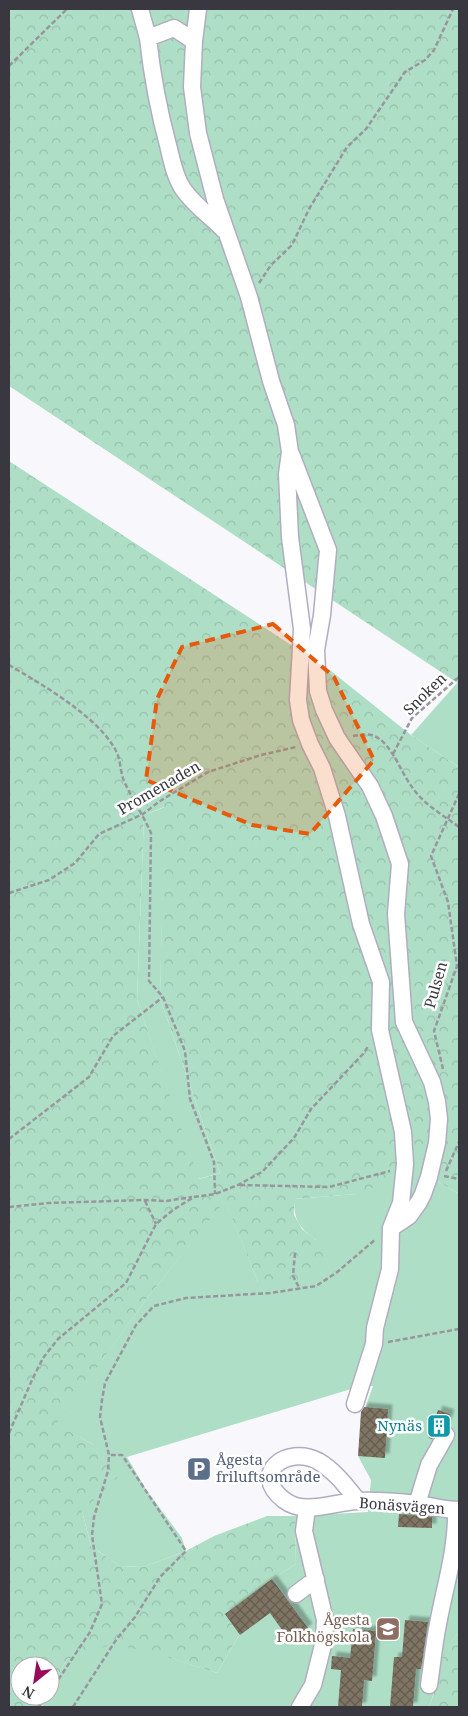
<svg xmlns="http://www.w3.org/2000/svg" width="468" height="1716" font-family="'Noto Serif',serif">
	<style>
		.grass { fill: #aedfc6 }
		.forest { fill: url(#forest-crowns); fill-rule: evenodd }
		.building { fill: url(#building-cross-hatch); filter: url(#shadow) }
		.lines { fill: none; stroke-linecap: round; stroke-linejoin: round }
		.minor-casing { stroke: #b1adc0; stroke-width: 19 }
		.path { stroke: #98979d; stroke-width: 2.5; stroke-dasharray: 5 2.5; stroke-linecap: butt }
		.minor { stroke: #fff; stroke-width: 16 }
		.marked { fill: #e8590c; fill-opacity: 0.2; stroke: #e8590c; stroke-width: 4; stroke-dasharray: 10 6; stroke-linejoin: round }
		.labels { text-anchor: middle; stroke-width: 5; stroke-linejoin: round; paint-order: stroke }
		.street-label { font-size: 15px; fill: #39373f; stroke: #fff }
		.culture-label { font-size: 15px; fill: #0d838f; stroke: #fff; text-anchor: end }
		.service-label { font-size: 15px; fill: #4e5e75; stroke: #fff; text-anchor: start }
		.education-label { font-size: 15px; fill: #785e54; stroke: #fff; text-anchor: end }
	</style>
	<defs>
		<pattern id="forest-crowns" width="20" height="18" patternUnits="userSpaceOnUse" patternTransform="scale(1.25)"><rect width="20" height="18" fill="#aedfc6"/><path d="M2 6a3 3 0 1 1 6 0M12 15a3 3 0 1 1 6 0" fill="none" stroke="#96c0ab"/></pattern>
		<pattern id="building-cross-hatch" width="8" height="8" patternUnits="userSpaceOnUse" patternTransform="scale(1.25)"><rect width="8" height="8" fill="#7f7464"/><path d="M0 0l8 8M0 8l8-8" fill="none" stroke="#645b50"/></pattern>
		<filter id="shadow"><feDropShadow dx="4.5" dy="-4.5" stdDeviation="1" flood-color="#0004"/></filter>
	</defs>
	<rect width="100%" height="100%" fill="#f8f8fc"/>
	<path class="grass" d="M457,683L459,684V767L411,735Z
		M165,807L160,998L220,1173L198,1179L137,1000L144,815Z
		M412,1142L429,1177L459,1194V1632L437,1662L434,1693L429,1707H42L47,1696H50V1690L67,1659L116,1640L217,1673L272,1579L296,1564L295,1516L368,1512L371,1480L358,1456L363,1414L373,1386H361L127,1457L147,1491L182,1538L186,1551L143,1567L120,1566L91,1546L82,1511L94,1445L55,1424L148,1297L225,1200L258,1282L316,1240C299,1227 294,1221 294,1199L356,1194Z"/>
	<path class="forest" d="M9,9H459V684L9,386Z
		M9,461L331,671L411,735L459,767V1194L429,1177L411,1143L386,1183L356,1194L294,1199V1215L302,1229L316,1240L327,1258L318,1272L302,1280L258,1282L225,1201L148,1297L56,1424L94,1445L118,1477L82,1511L91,1546L120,1566L143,1567L186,1551L214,1536L267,1516H295L296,1564L272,1579L217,1673L164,1656L113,1644L67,1659L50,1690V1666H20V1696H47L42,1707H9ZM164,807L160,998L220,1173L199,1179L137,1000L144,815Z
		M459,1632V1707H429L434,1693L436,1662Z"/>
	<path class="building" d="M364,1407L388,1409L385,1458L358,1456L361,1412Z
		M438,1410L450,1414L446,1425L438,1430L432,1439L429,1438Z
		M399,1514L432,1517V1528L398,1527Z
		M272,1579L308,1628L290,1641L270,1613L240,1635L225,1614Z
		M405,1620L428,1622L421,1669H416L413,1707H390L394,1657H402Z
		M353,1629L376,1631L372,1681L364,1680L362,1707H338L341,1670L331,1669L332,1656L350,1658Z"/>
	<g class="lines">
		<defs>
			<path id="minor" d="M140,9L148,38L174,28L194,41
				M198,9L194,41L192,87L198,133L215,199L249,297L271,381L286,425L290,452L287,474L290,537L302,629L298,700L301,720L310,744L322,768L337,816L361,924L381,982L380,1030L403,1132L405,1164L401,1203L391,1228L390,1269L375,1328L374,1344L355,1404
				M148,38C152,76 159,112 169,149C172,162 175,177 183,189C194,205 210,216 224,230
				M291,454L328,550L322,615L316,650L318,691L324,710L337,738L370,786L384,816L400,864L396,914L404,1022L432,1082L437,1102L439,1119L437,1143L429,1177L423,1194L419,1202L409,1216L391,1228
				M358,1501C346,1486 335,1471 318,1461C287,1445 249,1473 284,1500C304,1516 334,1502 357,1501C376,1500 399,1502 418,1504C432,1506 445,1510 459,1510
				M417,1504L429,1465L446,1435
				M296,1594L316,1579
				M429,1685C432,1665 434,1644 438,1624C445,1586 457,1549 456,1510
				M300,1707L313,1685L324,1641L325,1620L304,1531L307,1508"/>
		</defs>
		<use href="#minor" class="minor-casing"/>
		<path class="path" d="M9,66L67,9
			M259,283L271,265L292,245L309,209L347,147L366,129L405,72L425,60L434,50L453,9
			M9,665C41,684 99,717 116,751C121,760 120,772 124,781C132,799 143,815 151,833L149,981L163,997L185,1051L190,1099L214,1162L215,1194
			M353,736C359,735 366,734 372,735C391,741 401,773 412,787C423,804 443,815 459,827
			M393,754L412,718L459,677
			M9,893L49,880L75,863L99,834L143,814L160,801L208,772L261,755L296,747
			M443,1069L434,1031L457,966L448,902L431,856L459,794
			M9,1139L89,1077L113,1036L163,997
			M446,1171L459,1142
			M444,1176L459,1179
			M240,1185L329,1187L390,1171
			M145,1201L156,1224
			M9,1207L48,1203L145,1200L166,1201L192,1197
			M295,1253L293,1276L300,1289
			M388,1342L459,1329
			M9,1433L32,1380L43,1358L58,1339L126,1283L156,1224L173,1210L194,1197L215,1194L238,1185L262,1172L294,1138L311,1109L363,1054L369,1045
			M50,1692L90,1632L102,1604L92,1535L94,1517L108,1471L109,1455L100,1417L102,1400L105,1383L136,1325L154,1306L186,1298L270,1293L316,1286L336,1273L376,1239
			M38,1707L47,1696
			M73,1707L116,1640L135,1617L160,1577L186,1551L122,1455H109"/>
		<use href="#minor" class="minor"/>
	</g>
	<path class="marked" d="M273,624L334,677L374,760L310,834L252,825L146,780L157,699L182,647Z"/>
	<defs>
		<symbol id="building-square" viewBox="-11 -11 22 22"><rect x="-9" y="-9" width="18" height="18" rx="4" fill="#0f9aa8" stroke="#fff"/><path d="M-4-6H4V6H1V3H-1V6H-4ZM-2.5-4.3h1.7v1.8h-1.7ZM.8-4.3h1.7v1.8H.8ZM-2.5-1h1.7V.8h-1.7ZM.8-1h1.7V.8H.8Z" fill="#fff"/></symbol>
		<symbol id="parking-square" viewBox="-11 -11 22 22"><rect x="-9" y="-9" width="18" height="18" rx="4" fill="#5c6f8a" stroke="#fff"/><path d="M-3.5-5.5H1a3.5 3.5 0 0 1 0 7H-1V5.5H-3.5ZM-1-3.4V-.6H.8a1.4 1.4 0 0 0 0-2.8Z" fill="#fff"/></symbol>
		<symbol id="school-square" viewBox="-11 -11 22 22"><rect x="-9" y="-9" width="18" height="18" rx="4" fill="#8d6e63" stroke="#fff"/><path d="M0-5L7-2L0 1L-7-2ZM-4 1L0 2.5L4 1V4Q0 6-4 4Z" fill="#fff"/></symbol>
	</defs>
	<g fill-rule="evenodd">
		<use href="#building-square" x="425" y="1412" width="28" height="28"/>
		<use href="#parking-square" x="185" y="1455" width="28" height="28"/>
		<use href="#school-square" x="374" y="1615" width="28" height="28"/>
	</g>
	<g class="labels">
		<g class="street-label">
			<text transform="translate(425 694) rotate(-44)" y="5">Snoken</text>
			<text transform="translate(159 788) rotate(-30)" y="5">Promenaden</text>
			<text transform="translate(436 985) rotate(-74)" y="5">Pulsen</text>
			<text transform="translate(402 1506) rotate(4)" y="5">Bonäsvägen</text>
		</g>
		<g class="culture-label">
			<text x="422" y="1431">Nynäs</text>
		</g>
		<g class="service-label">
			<text x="216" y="1465">Ågesta<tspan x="216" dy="17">friluftsområde</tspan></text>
		</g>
		<g class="education-label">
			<text x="370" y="1625">Ågesta<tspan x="370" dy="17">Folkhögskola</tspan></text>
		</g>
	</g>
	<rect width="468" height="1716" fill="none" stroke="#39373f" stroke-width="20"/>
	<g transform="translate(35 1681) rotate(210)"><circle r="24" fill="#ffffff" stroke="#b0afb2"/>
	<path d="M0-4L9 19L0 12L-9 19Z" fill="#990a5b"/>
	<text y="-8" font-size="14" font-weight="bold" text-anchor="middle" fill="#39373f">N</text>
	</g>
</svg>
